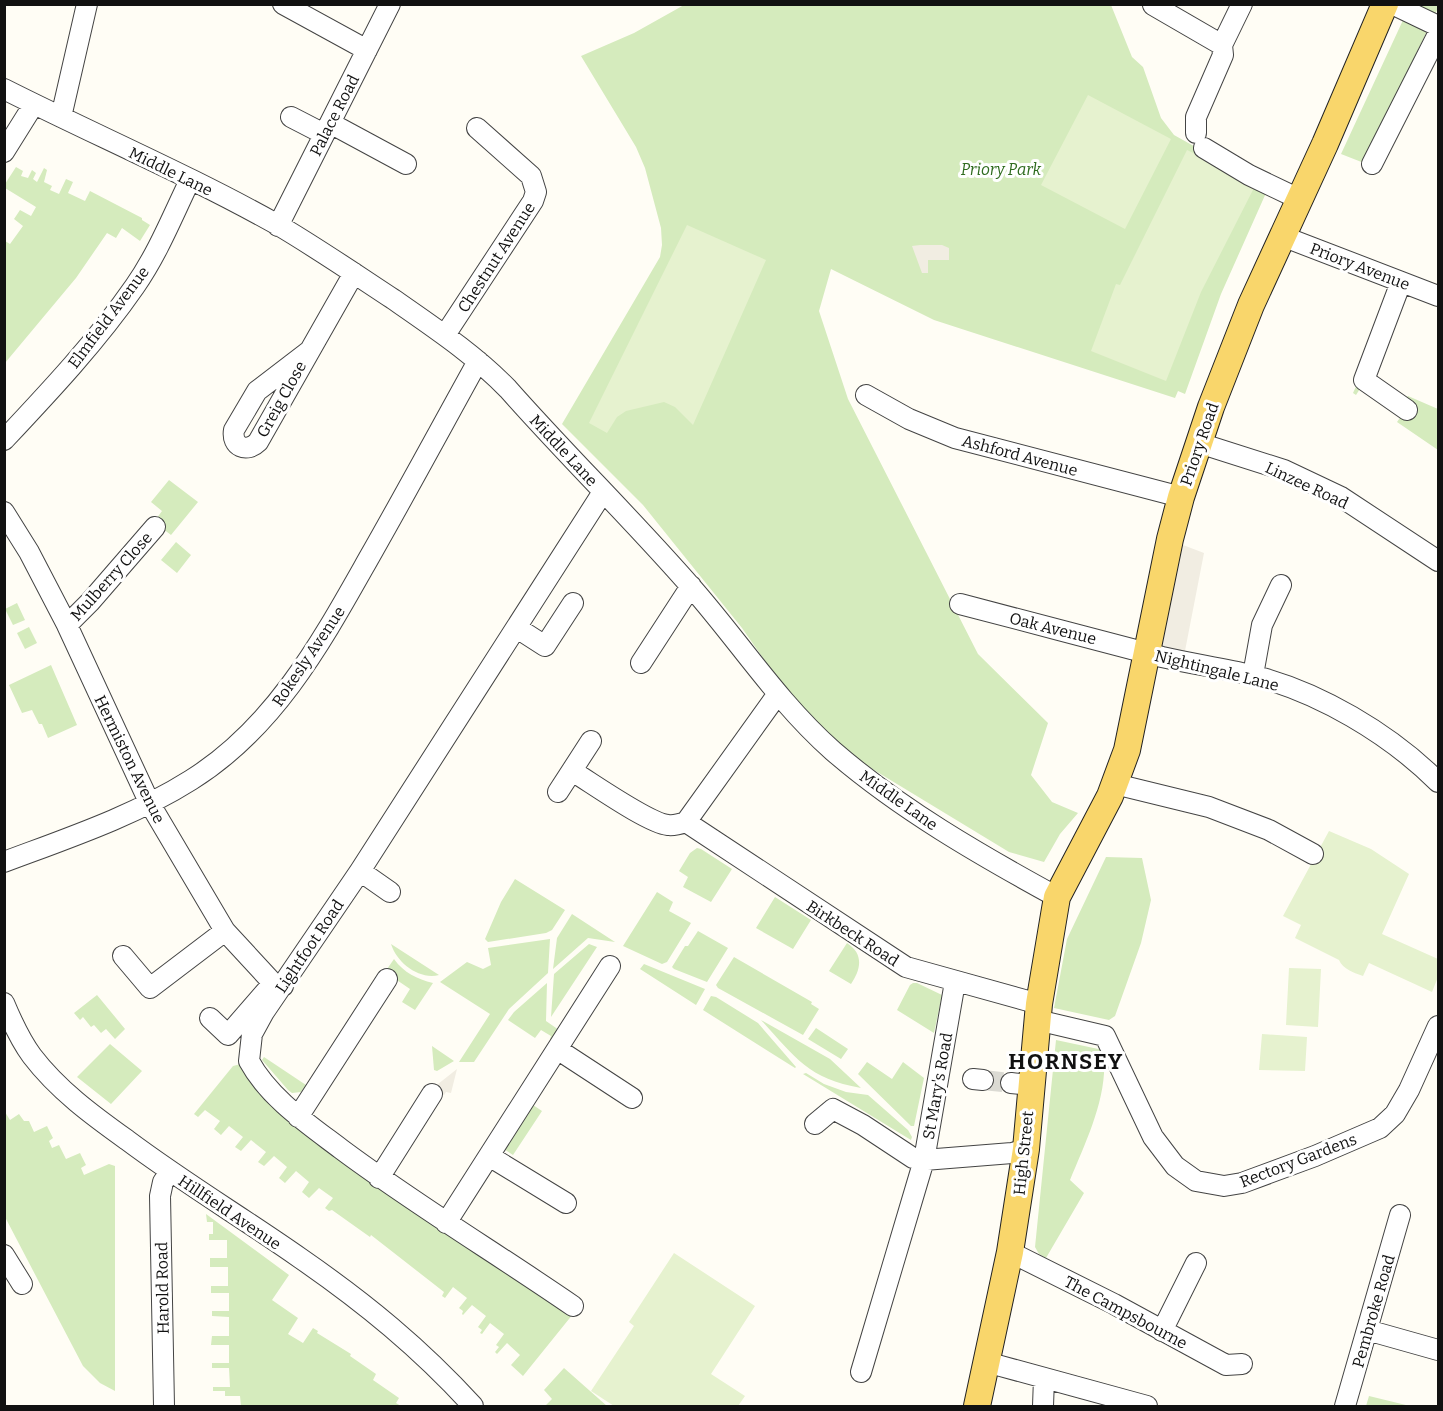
<svg xmlns="http://www.w3.org/2000/svg" width="1443" height="1411" font-family="Bitter,serif">
	<style>
		.green { fill: #d5ebbd }
		.pitch { fill: #e6f2cf }
		.plaza { fill: #f1ede2 }
		.lines { fill: none; stroke-linecap: round; stroke-linejoin: round }
		.minor-tunnel { stroke: #dbdad3; stroke-width: 20; stroke-dasharray: 20 10; stroke-linecap: butt }
		.minor-casing { stroke: #444; stroke-width: 22 }
		.major-casing { stroke: #222; stroke-width: 28 }
		.minor { stroke: #fff; stroke-width: 20 }
		.major { stroke: #f9d66b; stroke-width: 26 }
		.labels { text-anchor: middle; stroke-width: 6; stroke-linejoin: round; paint-order: stroke }
		.street-label { font-size: 16px; fill: #111; stroke: #fff }
		.park-label { font-size: 16px; font-style: italic; fill: #2f6b1f; stroke: #fff }
		.district-label { font-size: 22px; font-weight: bold; letter-spacing: 1.5px; fill: #111; stroke: #fff }
	</style>
	<rect width="100%" height="100%" fill="#fffdf5"/>
	<path class="green" d="M684,5H1111L1132,57L1143,67L1161,118L1174,135L1260,183L1257,190L1266,193L1221,294L1185,394L1178,391L1175,398L934,320L831,269L819,311L848,399L978,654L1048,723L1031,775L1052,802L1078,813L1060,834L1044,862L1009,852L869,767L837,741L786,691L742,628L643,505L562,424L660,257L662,245L661,228L645,168L636,147L581,56L634,33Z
		M1410,5H1438V8L1364,163L1341,154Z
		M16,167L23,171L21,176L28,178L32,170L36,173L33,179L37,182L44,168L47,170L44,182L52,186L50,190L59,194L66,179L73,182L68,193L85,201L90,191L142,218V220L150,225L140,241L122,228L116,238L107,233L76,278L5,363V241L10,244L23,226L14,219L20,210L31,216L36,207L5,188V184Z
		M1370,378L1403,401L1408,396L1438,409V450L1397,422L1404,412L1363,384L1356,395L1353,393L1358,382Z
		M169,480L198,502L171,535L154,522L162,511L151,502Z
		M176,542L191,555L177,573L161,560Z
		M17,603L25,620L13,625L5,609Z
		M29,627L37,643L25,649L17,633Z
		M51,665L77,725L48,738L42,724H39L32,710L22,713L9,685Z
		M697,848L701,849L732,869L711,902L683,887L688,877L679,871L690,853Z
		M1106,857L1142,858L1151,900L1141,943L1125,988L1115,1016L1109,1020L1054,1008L1067,939Z
		M515,879L565,910L552,930L546,933L488,942L485,939L501,902Z
		M657,892L673,902L669,911L691,923L667,962L662,964L623,946Z
		M775,897L811,920L793,949L756,928Z
		M572,914L615,942L588,938L553,969L557,938Z
		M698,931L728,948L707,982L674,969L672,967L685,946H688Z
		M550,939L548,973L509,1009L474,1062H459L490,1014L440,982L467,962L483,969L491,965L488,948Z
		M847,943C864,954 861,969 851,984L829,971Z
		M391,944L439,975C419,980 397,963 391,944Z
		M589,944L597,947L551,1017L554,974Z
		M734,957L812,1002L811,1004L819,1009L803,1035L718,988L716,985Z
		M394,959C404,973 417,979 433,983L415,1010L402,1002L410,989L385,972Z
		M644,964L705,989L696,1005L640,969Z
		M547,983L546,1021L559,1030L552,1040L550,1039L551,1036L541,1030L535,1038L508,1020L514,1012Z
		M913,983H917L942,995L934,1033L897,1010L910,985Z
		M97,995L125,1029L115,1039L106,1029L101,1033L94,1025L91,1027L83,1017L80,1020L74,1013Z
		M711,996L716,997L758,1023L796,1067L795,1068L703,1010Z
		M761,1020L830,1059L861,1088C808,1079 795,1057 761,1020Z
		M816,1028L848,1049L841,1059L808,1039Z
		M1056,1040L1103,1050C1110,1093 1086,1141 1070,1180L1084,1193L1046,1258L1039,1254L1035,1247Z
		M110,1044L142,1071L111,1104L77,1077Z
		M432,1046L454,1061L437,1071L434,1070Z
		M264,1057L306,1085L301,1092L292,1093L288,1090L262,1060Z
		M867,1062L892,1079L903,1062L924,1078L914,1126H911L858,1074Z
		M245,1063L251,1074L573,1314L523,1376L511,1365L520,1355L507,1343L497,1354L495,1352L499,1347L496,1345L504,1334L490,1323L482,1334L480,1333L482,1330L478,1327L486,1316L472,1305L463,1315L462,1314L463,1311L459,1308L467,1298L453,1287L445,1298L442,1296L444,1292L371,1235L370,1237L332,1210L329,1211L325,1208L333,1198L319,1188L309,1198L302,1192L309,1182L296,1171L285,1183L279,1178L287,1167L274,1156L264,1166L258,1162L266,1152L251,1140L241,1151L235,1147L243,1137L229,1126L221,1135L214,1129L220,1121L205,1110L198,1117L194,1114L233,1066Z
		M806,1073L824,1084L846,1092L868,1095L908,1130L912,1137L911,1140L803,1074Z
		M533,1105L542,1111L513,1155L504,1149Z
		M5,1112L10,1120L19,1114L24,1121H29L34,1132L47,1126L53,1138L49,1141L52,1148L59,1145L66,1159L80,1153L86,1165L81,1168L84,1175L109,1164L115,1166V1391L100,1383L83,1366L5,1217Z
		M206,1214L289,1275L272,1300L298,1318L288,1334L303,1343L313,1328L318,1331L317,1333L351,1354L350,1356L376,1374L373,1380L399,1398L396,1403L401,1406H241L240,1396H225V1391H213V1387H230L229,1368H212V1363H229V1345H211L212,1336H229V1317L212,1316V1311H229V1293H211V1286H228V1267H210V1258H227V1240H209V1234H213V1222H207Z
		M564,1368L607,1406H545L552,1399L544,1390Z
		M1369,1396L1410,1406H1366Z"/>
	<path class="pitch" d="M1088,95L1171,139L1125,229L1041,185Z
		M1187,150L1256,184L1201,292L1166,381L1091,351L1116,284L1120,285Z
		M687,225L766,260L693,425L675,407L664,402L626,411L617,417L607,433L589,423Z
		M1329,831L1371,849L1409,874L1382,934L1438,959V977L1432,992L1369,963L1363,976C1354,973 1343,969 1339,960L1295,938L1301,925L1283,916Z
		M1289,968L1321,969L1318,1027L1286,1025Z
		M1262,1034L1307,1037L1305,1071L1259,1070Z
		M674,1253L755,1306L711,1374L745,1396L738,1406H614L591,1391L634,1326L629,1322Z"/>
	<path class="plaza" d="M920,245H942L949,248V260H928V273H922L912,246Z
		M1183,545L1204,553L1184,656L1163,649L1162,647Z
		M457,1069L451,1093L446,1092L444,1095L433,1088Z"/>
	<g class="lines">
		<path class="minor-tunnel" d="M983,1080L1011,1083"/>
		<defs>
			<path id="minor" d="M283,4L367,50
				M1392,4L1438,26
				M1153,5L1222,45
				M4,89C95,135 189,175 278,225C317,248 355,274 393,299C433,327 474,354 508,389C568,457 634,521 693,589C741,644 778,702 833,751C900,809 980,855 1057,897
				M61,117L87,4
				M291,117L324,134
				M330,123L406,164
				M1196,133V117L1223,55L1222,45L1242,4
				M1204,148L1249,175L1299,199
				M4,152L34,104
				M1372,164L1438,34
				M278,226L390,4
				M1282,236L1438,296
				M1401,282L1364,380L1407,410
				M445,335L533,201L536,192L531,176L477,128
				M308,352L257,391L234,430C231,447 247,453 258,442L354,273
				M866,395L909,419L955,438L1181,497
				M4,440C50,391 97,341 135,286C158,253 173,215 190,180
				M1199,443L1284,470L1341,497L1438,561
				M4,512L29,552L67,625L150,804L225,931L273,983L283,986
				M960,604C1027,621 1095,640 1162,657C1192,664 1222,668 1251,675C1318,691 1390,734 1438,782
				M67,625L90,602L155,527
				M517,628L545,646L573,603
				M641,663L691,586
				M1253,675L1262,625L1281,585
				M572,771C592,783 648,823 668,825C674,826 680,824 686,822L777,695
				M1115,784L1209,807L1269,830L1313,854
				M558,792L591,741
				M686,822L906,967L1039,1004
				M4,862C68,838 134,816 191,780C276,727 323,639 370,556C407,491 442,426 478,361
				M360,871L390,892
				M123,956L150,988L225,931
				M955,982L924,1160L1012,1153L1026,1149
				M4,1003C12,1022 20,1040 32,1056C58,1090 92,1115 127,1140C183,1182 243,1218 300,1258C365,1303 420,1348 473,1406
				M210,1018L228,1035L268,989
				M1037,1020L1105,1036L1153,1137L1175,1166L1196,1181L1224,1186L1242,1183L1315,1156L1380,1128L1395,1114L1409,1090L1438,1026
				M557,1049L632,1098
				M973,1079L983,1080
				M1011,1083L1030,1085
				M298,1117L387,979
				M815,1124L833,1109L863,1125L913,1158L924,1160L861,1372
				M489,1156L566,1203
				M379,1178L432,1094
				M446,1223L610,966
				M1010,1252L1114,1304L1226,1365L1242,1364
				M4,1255L22,1284
				M573,1306C496,1253 416,1205 341,1149C308,1124 269,1098 249,1061L252,1034L264,1012L360,871L603,492
				M1367,1330L1438,1350
				M1162,1331L1196,1263
				M986,1362L1147,1406
				M164,1406L160,1196L163,1182L170,1172
				M1043,1406L1044,1378
				M1345,1406L1400,1215"/>
			<path id="major" d="M977,1406L1010,1252L1026,1149L1039,1004L1057,897L1110,796L1127,750L1170,539L1181,497L1211,407L1251,305L1325,144L1385,4"/>
		</defs>
		<use href="#minor" class="minor-casing"/>
		<use href="#major" class="major-casing"/>
		<use href="#minor" class="minor"/>
		<use href="#major" class="major"/>
	</g>
	<g class="labels">
		<g class="street-label">
			<text transform="translate(334 115) rotate(-63)" y="6">Palace Road</text>
			<text transform="translate(171 171) rotate(26)" y="6">Middle Lane</text>
			<text transform="translate(496 257) rotate(-57)" y="6">Chestnut Avenue</text>
			<text transform="translate(1360 266) rotate(21)" y="6">Priory Avenue</text>
			<text transform="translate(108 317) rotate(-53)" y="6">Elmfield Avenue</text>
			<text transform="translate(281 399) rotate(-61)" y="6">Greig Close</text>
			<text transform="translate(1199 444) rotate(-71)" y="6">Priory Road</text>
			<text transform="translate(564 450) rotate(47)" y="6">Middle Lane</text>
			<text transform="translate(1020 455) rotate(15)" y="6">Ashford Avenue</text>
			<text transform="translate(1307 485) rotate(25)" y="6">Linzee Road</text>
			<text transform="translate(111 576) rotate(-48)" y="6">Mulberry Close</text>
			<text transform="translate(1053 628) rotate(14)" y="6">Oak Avenue</text>
			<text transform="translate(308 656) rotate(-56)" y="6">Rokesly Avenue</text>
			<text transform="translate(1217 670) rotate(14)" y="6">Nightingale Lane</text>
			<text transform="translate(130 759) rotate(64)" y="6">Hermiston Avenue</text>
			<text transform="translate(899 800) rotate(35)" y="6">Middle Lane</text>
			<text transform="translate(853 933) rotate(33)" y="6">Birkbeck Road</text>
			<text transform="translate(309 946) rotate(-56)" y="6">Lightfoot Road</text>
			<text transform="translate(937 1086) rotate(-80)" y="6">St Mary's Road</text>
			<text transform="translate(1023 1153) rotate(-84)" y="6">High Street</text>
			<text transform="translate(1298 1160) rotate(-21)" y="6">Rectory Gardens</text>
			<text transform="translate(230 1212) rotate(34)" y="6">Hillfield Avenue</text>
			<text transform="translate(162 1288) rotate(-91)" y="6">Harold Road</text>
			<text transform="translate(1373 1311) rotate(-74)" y="6">Pembroke Road</text>
			<text transform="translate(1126 1312) rotate(28)" y="6">The Campsbourne</text>
		</g>
		<g class="park-label">
			<text x="1001" y="175">Priory Park</text>
		</g>
		<g class="district-label">
			<text x="1066" y="1069">HORNSEY</text>
		</g>
	</g>
	<rect width="1443" height="1411" fill="none" stroke="#111111" stroke-width="12"/>
</svg>
